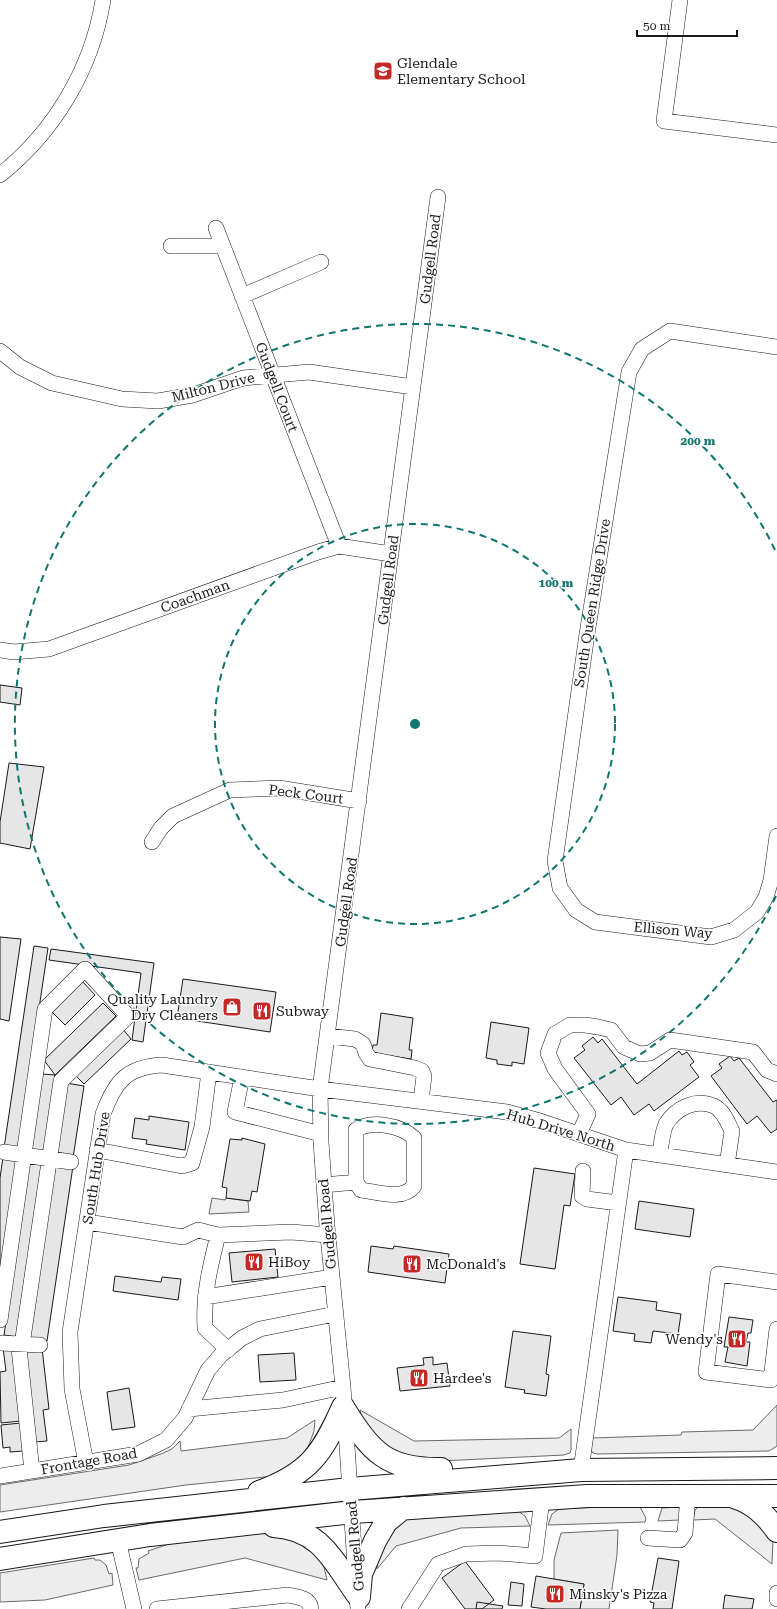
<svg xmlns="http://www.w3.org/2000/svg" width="777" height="1609" font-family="'Roboto Serif',serif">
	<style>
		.built { fill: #ededed; stroke: #6a6a6a }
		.building { fill: #e6e6e6; stroke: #1a1a1a }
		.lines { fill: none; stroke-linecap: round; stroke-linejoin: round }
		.minor-casing { stroke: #1a1a1a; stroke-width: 16 }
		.highway-casing { stroke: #1a1a1a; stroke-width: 24 }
		.minor { stroke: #fff; stroke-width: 15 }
		.highway { stroke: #fff; stroke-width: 22 }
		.ring { fill: none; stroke: #0f766e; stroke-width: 2; stroke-dasharray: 7 5 }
		.labels { text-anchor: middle; stroke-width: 3; stroke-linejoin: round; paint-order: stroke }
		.poi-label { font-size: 14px; fill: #1a1a1a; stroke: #fff; text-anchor: start }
		.street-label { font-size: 14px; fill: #1a1a1a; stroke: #fff }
		.centre { fill: #0f766e; stroke: #fff; stroke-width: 2 }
		.ring-label { font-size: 12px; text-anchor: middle; font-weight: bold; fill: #0f766e; stroke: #fff; stroke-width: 3; stroke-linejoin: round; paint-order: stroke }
	</style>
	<rect width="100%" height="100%" fill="#fff"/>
	<path class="built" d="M212,1198L225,1200L226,1198L248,1201L249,1212L209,1214Z
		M777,1405V1446L769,1451L597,1454L593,1453L591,1450L592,1438L681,1435L682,1432L753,1430Z
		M360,1410L414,1441L559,1438L571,1429V1450L570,1453L564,1455L420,1462L399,1459L362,1422Z
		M315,1420L314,1431L307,1450L285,1475L186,1485L0,1512V1485L129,1465L161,1454L172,1449L180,1441L181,1451L287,1438Z
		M625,1506L640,1507L646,1518L645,1522L548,1525L552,1514L559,1509Z
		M699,1506H730L749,1511L773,1539L772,1564L715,1519L693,1520L695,1510Z
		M677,1507L681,1509L680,1520L658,1521L662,1508Z
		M518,1511L525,1516L530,1526L461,1528L396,1546L377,1569L378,1555L403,1518Z
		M271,1530L297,1535L319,1559L324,1567L327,1580L245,1558L139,1580L136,1568H138L139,1559L149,1553L148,1551L175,1542Z
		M618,1530L617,1555L609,1609H580L584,1584L554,1579V1560L561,1533Z
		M94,1558L95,1560H100L106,1565L109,1574L112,1573L113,1585L45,1600L0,1602V1573Z"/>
	<path class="building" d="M0,685L22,688L20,705L0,702Z
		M9,763L44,767L30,849L0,843V822Z
		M0,937L21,939L9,1021L0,1019Z
		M34,946L48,948L18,1150L4,1148Z
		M51,949L154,963L143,1042L132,1040L141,973L49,960Z
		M183,979L276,992L270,1032L177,1018Z
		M82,981L95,995L65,1025L51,1011Z
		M103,1003L116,1016L55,1075L44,1060Z
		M381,1013L413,1018L409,1050H412L411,1059L372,1053L373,1045H377Z
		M491,1022L529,1028L524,1064L512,1062V1066L497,1064V1060L486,1058Z
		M122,1028L131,1039L84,1084L74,1074Z
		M593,1037L598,1043L602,1039L637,1084L679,1051L682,1055L687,1052L694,1062L690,1065L699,1077L654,1111L649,1104L634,1115L621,1097L611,1105L574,1058L585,1050L582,1046Z
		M730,1056L734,1061L739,1058L773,1102L777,1100V1129L771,1133L757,1116L747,1124L711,1076L722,1068L719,1064Z
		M42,1074L55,1075L44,1154L31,1153Z
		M66,1083L84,1086L73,1158L55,1155Z
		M149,1116L189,1122L185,1150L146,1144L147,1140L132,1138L135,1118L149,1120Z
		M242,1138L265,1144L257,1192L252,1191L250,1201L226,1198L227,1188L222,1187L230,1139L242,1140Z
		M3,1157L18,1159L0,1281V1178Z
		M30,1160L42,1162L16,1337L4,1335Z
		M54,1164L73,1166L47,1341L28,1338Z
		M534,1168L575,1174L570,1206L564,1205L555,1269L520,1264Z
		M639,1201L694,1209L690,1237L635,1229Z
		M371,1246L393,1249L394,1246L449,1254L445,1283L368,1272Z
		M275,1249L278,1277L232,1282L229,1253Z
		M115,1276L161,1282L162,1277L181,1279L178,1300L113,1291Z
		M618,1297L657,1302L656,1310L681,1314L678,1334L653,1331L651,1343L634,1341L635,1334L613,1331Z
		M729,1317L753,1320L751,1333H748L746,1342H750L747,1366L725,1362L728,1347H724Z
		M513,1331L551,1336L546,1374L549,1375L546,1396L524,1393L525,1390L505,1387Z
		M13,1346L21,1421L1,1423L0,1372L6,1371L3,1348Z
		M42,1348L49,1409L43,1410L47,1441L35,1442L24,1350Z
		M294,1353L296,1380L260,1382L258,1355Z
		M433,1357V1365L447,1363L450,1386L400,1391L397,1368L424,1365L423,1358Z
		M129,1388L135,1427L112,1430L107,1392Z
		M21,1423L23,1451L10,1452V1447L3,1448L1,1425Z
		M658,1558L679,1561L672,1609H653L654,1603L650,1602Z
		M465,1561L494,1600L482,1609H465L442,1578Z
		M536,1576L584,1584L580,1609H546L531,1607Z
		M511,1582L524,1584L522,1606L508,1605Z
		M725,1595L754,1599L752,1609H723Z
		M477,1602L503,1606L502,1609H476Z"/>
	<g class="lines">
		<defs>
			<path id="minor" d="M680,0L664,121L777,135
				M0,175C54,132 92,69 103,0
				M216,228L339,546
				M171,246H223
				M242,296L321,262
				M777,347L670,331L642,349L629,372L587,634L555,861L560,888L563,892L576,910L595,922L711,937L734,930L757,912L766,897L771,880L777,836
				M0,351L20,367L52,383L122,399L158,401L193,395L243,378L309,372L413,387
				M0,650L14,652L49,649L318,552L339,546L391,554
				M152,842L161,828L173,816L230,790L279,788L359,801
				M328,1036L355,1039L363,1044L366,1053L370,1059L415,1068L422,1071L424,1076L421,1101
				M242,1077L235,1112L321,1134
				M579,1134L588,1114L555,1069L548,1053L555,1034L570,1025H585L598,1027L611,1030L624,1047L640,1054L650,1053L670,1040L753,1052L767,1070L777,1074
				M97,1150L182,1166L192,1163L202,1127L209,1072
				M4,1152L71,1162
				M660,1155C661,1145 662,1133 666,1124C676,1108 696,1098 714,1106C723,1110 728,1123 732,1131L727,1165
				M583,1171L582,1196L587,1199L618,1203
				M324,1185L356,1182L361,1190C377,1192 403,1201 414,1186V1138C401,1125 371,1120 356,1130V1182
				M87,1222L183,1237L198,1230L218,1235L291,1232L328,1235
				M218,1235C210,1267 203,1295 205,1328L228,1350
				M777,1282L718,1274L706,1372L771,1380L777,1329
				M205,1297L332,1277
				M0,1320L45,1009L85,969L128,1016L61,1081L23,1338L19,1348L32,1471
				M0,1343L40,1345
				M189,1409L283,1400L343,1387
				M86,1463L72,1389L70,1332L103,1114C115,1082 126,1067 162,1065L320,1089L507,1112L540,1121L626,1150L777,1172
				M581,1470L626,1150
				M0,1476L138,1454L166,1440L185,1418L208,1370L221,1355L242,1338L260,1329L335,1314
				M648,1538L680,1540L685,1533L688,1496
				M118,1540L134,1609
				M777,1593V1599
				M157,1609L288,1595C298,1597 310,1598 311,1609
				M358,1609L343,1387L327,1226L321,1142L320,1089L438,197
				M409,1609L438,1564L466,1554L499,1553L535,1556L542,1499"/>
			<path id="highway" d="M343,1407C371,1452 386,1470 441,1469
				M259,1492C309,1474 322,1454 343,1407
				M734,1497C753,1503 765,1514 777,1531
				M274,1526C322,1529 334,1563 359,1597
				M0,1532L104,1516L350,1489L581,1470L777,1468
				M0,1559L150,1535L353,1512L587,1496H777
				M359,1597L361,1574L375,1541L386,1522L403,1508"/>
		</defs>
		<use href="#minor" class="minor-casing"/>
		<use href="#highway" class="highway-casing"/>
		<use href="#minor" class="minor"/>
		<use href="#highway" class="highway"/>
	</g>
	<g class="ring">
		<circle cx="415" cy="724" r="200"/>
		<path d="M776 896A400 400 0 1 1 776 552"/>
	</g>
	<defs>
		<symbol id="school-square" viewBox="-11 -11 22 22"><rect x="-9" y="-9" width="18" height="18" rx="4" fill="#c62828" stroke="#fff"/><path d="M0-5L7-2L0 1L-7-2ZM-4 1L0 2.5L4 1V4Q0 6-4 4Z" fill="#fff"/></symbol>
		<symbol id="shop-square" viewBox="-11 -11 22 22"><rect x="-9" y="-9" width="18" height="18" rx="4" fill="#c62828" stroke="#fff"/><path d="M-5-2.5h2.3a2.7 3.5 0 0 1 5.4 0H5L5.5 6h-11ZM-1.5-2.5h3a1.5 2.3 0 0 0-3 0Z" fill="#fff"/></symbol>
		<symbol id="restaurant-square" viewBox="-11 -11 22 22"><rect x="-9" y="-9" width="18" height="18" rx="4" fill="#c62828" stroke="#fff"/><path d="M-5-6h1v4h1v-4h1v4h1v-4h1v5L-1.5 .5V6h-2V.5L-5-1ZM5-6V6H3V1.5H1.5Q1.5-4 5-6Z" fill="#fff"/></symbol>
	</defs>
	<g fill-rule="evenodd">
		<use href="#school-square" x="372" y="60" width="22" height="22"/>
		<use href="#shop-square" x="221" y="996" width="22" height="22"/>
		<use href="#restaurant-square" x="251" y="1000" width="22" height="22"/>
		<use href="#restaurant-square" x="243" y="1251" width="22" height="22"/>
		<use href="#restaurant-square" x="401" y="1253" width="22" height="22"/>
		<use href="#restaurant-square" x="726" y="1328" width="22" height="22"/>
		<use href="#restaurant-square" x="408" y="1367" width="22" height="22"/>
		<use href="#restaurant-square" x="544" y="1583" width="22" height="22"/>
	</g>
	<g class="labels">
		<g class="poi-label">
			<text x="397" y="68">Glendale<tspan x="397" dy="16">Elementary School</tspan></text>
			<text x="218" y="1004" text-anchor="end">Quality Laundry<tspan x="218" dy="16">Dry Cleaners</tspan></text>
			<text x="276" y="1016">Subway</text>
			<text x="268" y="1267">HiBoy</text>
			<text x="426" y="1269">McDonald's</text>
			<text x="723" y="1344" text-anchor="end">Wendy's</text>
			<text x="433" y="1383">Hardee's</text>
			<text x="569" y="1599">Minsky's Pizza</text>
		</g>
		<g class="street-label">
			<text transform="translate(430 259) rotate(-83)" y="5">Gudgell Road</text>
			<text transform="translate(213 387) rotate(-14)" y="5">Milton Drive</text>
			<text transform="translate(277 387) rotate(69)" y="5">Gudgell Court</text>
			<text transform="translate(388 580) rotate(-83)" y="5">Gudgell Road</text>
			<text transform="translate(195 596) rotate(-20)" y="5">Coachman</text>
			<text transform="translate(592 603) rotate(-81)" y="5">South Queen Ridge Drive</text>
			<text transform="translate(306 794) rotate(7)" y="5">Peck Court</text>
			<text transform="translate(346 902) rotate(-82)" y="5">Gudgell Road</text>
			<text transform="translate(673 930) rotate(5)" y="5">Ellison Way</text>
			<text transform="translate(561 1130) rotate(17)" y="5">Hub Drive North</text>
			<text transform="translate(96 1168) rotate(-81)" y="5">South Hub Drive</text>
			<text transform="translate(327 1224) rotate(-95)" y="5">Gudgell Road</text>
			<text transform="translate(89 1461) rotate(-10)" y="5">Frontage Road</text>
			<text transform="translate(355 1546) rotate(-95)" y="5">Gudgell Road</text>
		</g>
	</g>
	<circle cx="415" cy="724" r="6" class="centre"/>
	<g class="ring-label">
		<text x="698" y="445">200 m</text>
		<text x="556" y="587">100 m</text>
	</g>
	<path d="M637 30v6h100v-6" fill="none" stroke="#1a1a1a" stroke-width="2"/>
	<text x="643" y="30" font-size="12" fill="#1a1a1a" stroke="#ffffff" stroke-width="3" paint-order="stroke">50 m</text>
</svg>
